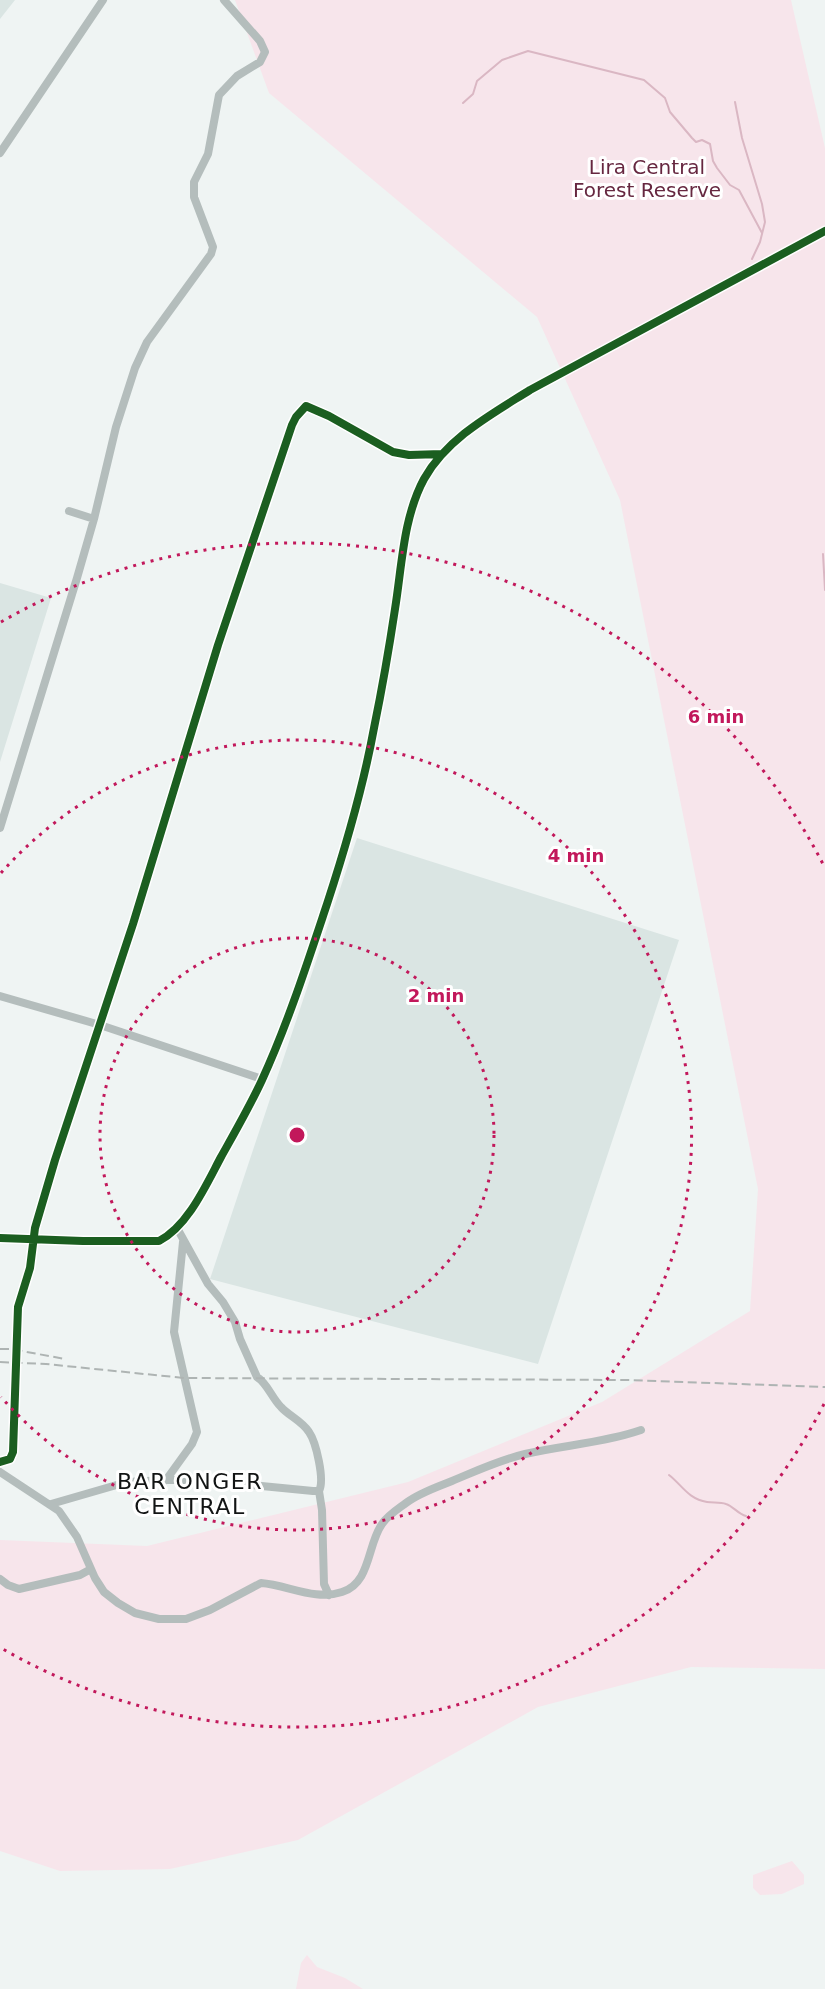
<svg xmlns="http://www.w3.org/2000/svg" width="825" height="1989" font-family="'DejaVu Sans',sans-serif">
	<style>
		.built { fill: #dae5e3 }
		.green { fill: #f7e5eb }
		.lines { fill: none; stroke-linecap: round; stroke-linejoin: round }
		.stream { stroke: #dab7c3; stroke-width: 2 }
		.minor { stroke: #b4bdbc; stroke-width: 8 }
		.rail { stroke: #aeb4b3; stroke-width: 2; stroke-dasharray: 9 4.5; stroke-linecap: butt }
		.cycleway-casing { stroke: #fff; stroke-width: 11 }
		.cycleway { stroke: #1b5e20; stroke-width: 8 }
		.ring { fill: none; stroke: #c2185b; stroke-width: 3; stroke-dasharray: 3 6 }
		.labels { text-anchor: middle; stroke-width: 6; stroke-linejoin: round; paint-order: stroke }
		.park-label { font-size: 20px; fill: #662740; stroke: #fff }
		.quarter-label { font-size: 22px; letter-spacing: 1.5px; fill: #121414; stroke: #fff }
		.centre { fill: #c2185b; stroke: #fff; stroke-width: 3 }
		.ring-label { font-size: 18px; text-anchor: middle; font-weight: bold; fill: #c2185b; stroke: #fff; stroke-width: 6; stroke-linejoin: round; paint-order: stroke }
	</style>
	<rect width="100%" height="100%" fill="#eff4f3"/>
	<path class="built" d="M0,0H15L0,19Z
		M0,583L51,598L0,762Z
		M357,838L679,940L538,1364L210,1279Z"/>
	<path class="green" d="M235,0H791L825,148V1669L691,1667L538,1707L298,1840L170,1869L60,1871L0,1851V1540L147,1546L408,1482L602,1402L750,1311L758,1189L620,500L537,317L269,93Z
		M792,1861L804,1875V1884L782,1894L760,1895L753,1888V1875Z
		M307,1955L317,1967L345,1978L363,1989H296L301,1963Z"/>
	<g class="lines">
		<path class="stream" d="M735,102L742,138L762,204L765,222L760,242L752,259
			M463,103L473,94L477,81L502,60L528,51L644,80L665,98L670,112L692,138L696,142L702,140L710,144L713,161L717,168L730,185L739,190L762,233
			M823,554L825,590
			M669,1475C682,1485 688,1499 707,1502C713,1503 720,1502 726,1504C733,1506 738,1514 746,1516"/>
		<path class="minor" d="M0,153L103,0
			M69,511L94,519
			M0,828L77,578L94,519L116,427L135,368L147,342L211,254L213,247L194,197V182L208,154L219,95L237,76L260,62L265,52L260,41L224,0
			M0,996L100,1025L262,1079
			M0,1238L83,1241H159C188,1226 206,1185 221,1157C235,1132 250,1106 262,1080C288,1023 307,964 327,904C346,846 363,788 374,728C382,689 389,649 395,609C402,566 403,518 424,479C447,438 492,414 530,390L825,231
			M0,1462L10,1459L13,1452L18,1307L30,1268L35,1228L55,1160L133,924L218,645L292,425L296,417L306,406L329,416L393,452L409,455L442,454
			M0,1472L59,1511L77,1537L95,1578L104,1592L118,1603L135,1613L159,1619H186L210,1610L261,1583C288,1585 315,1601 342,1592C371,1583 367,1545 382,1524C388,1515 398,1509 406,1503C419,1493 437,1487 452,1481C476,1471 499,1460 525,1454C564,1445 603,1443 641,1430
			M166,1480L192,1444L197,1432L174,1332L183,1242
			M319,1491L322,1510L324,1584L329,1595
			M51,1504L127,1482L166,1480H200L313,1491H319C325,1480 316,1442 309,1432C302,1421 289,1416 281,1407C272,1398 267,1383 257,1377L240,1339L235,1322L223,1302L208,1284L177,1228
			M0,1579L8,1585L19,1589L80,1575L91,1569"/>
		<path class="rail" d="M0,1349H11L65,1359
			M0,1362L46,1364L184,1378L626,1380L825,1387"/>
		<defs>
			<path id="cycleway" d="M0,1238L83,1241H159C188,1226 206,1185 221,1157C235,1132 250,1106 262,1080C288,1023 307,964 327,904C346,846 363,788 374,728C382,689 389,649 395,609C402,566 403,518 424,479C447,438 492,414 530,390L825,231
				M0,1462L10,1459L13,1452L18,1307L30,1268L35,1228L55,1160L133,924L218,645L292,425L296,417L306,406L329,416L393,452L409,455L442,454"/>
		</defs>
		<use href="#cycleway" class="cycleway-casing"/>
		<use href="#cycleway" class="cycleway"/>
	</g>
	<g class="ring">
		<circle cx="297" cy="1135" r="197"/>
		<path d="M1 873A395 395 0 1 1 1 1397"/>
		<path d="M824 1404A592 592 0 0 1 1 1648M1 622A592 592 0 0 1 824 866"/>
	</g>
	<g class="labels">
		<g class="park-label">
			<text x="647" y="174">Lira Central<tspan x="647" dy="23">Forest Reserve</tspan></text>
		</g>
		<g class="quarter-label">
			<text x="190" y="1489">BAR ONGER<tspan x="190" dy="25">CENTRAL</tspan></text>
		</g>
	</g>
	<circle cx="297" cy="1135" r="9" class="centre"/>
	<g class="ring-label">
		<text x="716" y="723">6 min</text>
		<text x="576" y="862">4 min</text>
		<text x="436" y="1002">2 min</text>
	</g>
</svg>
